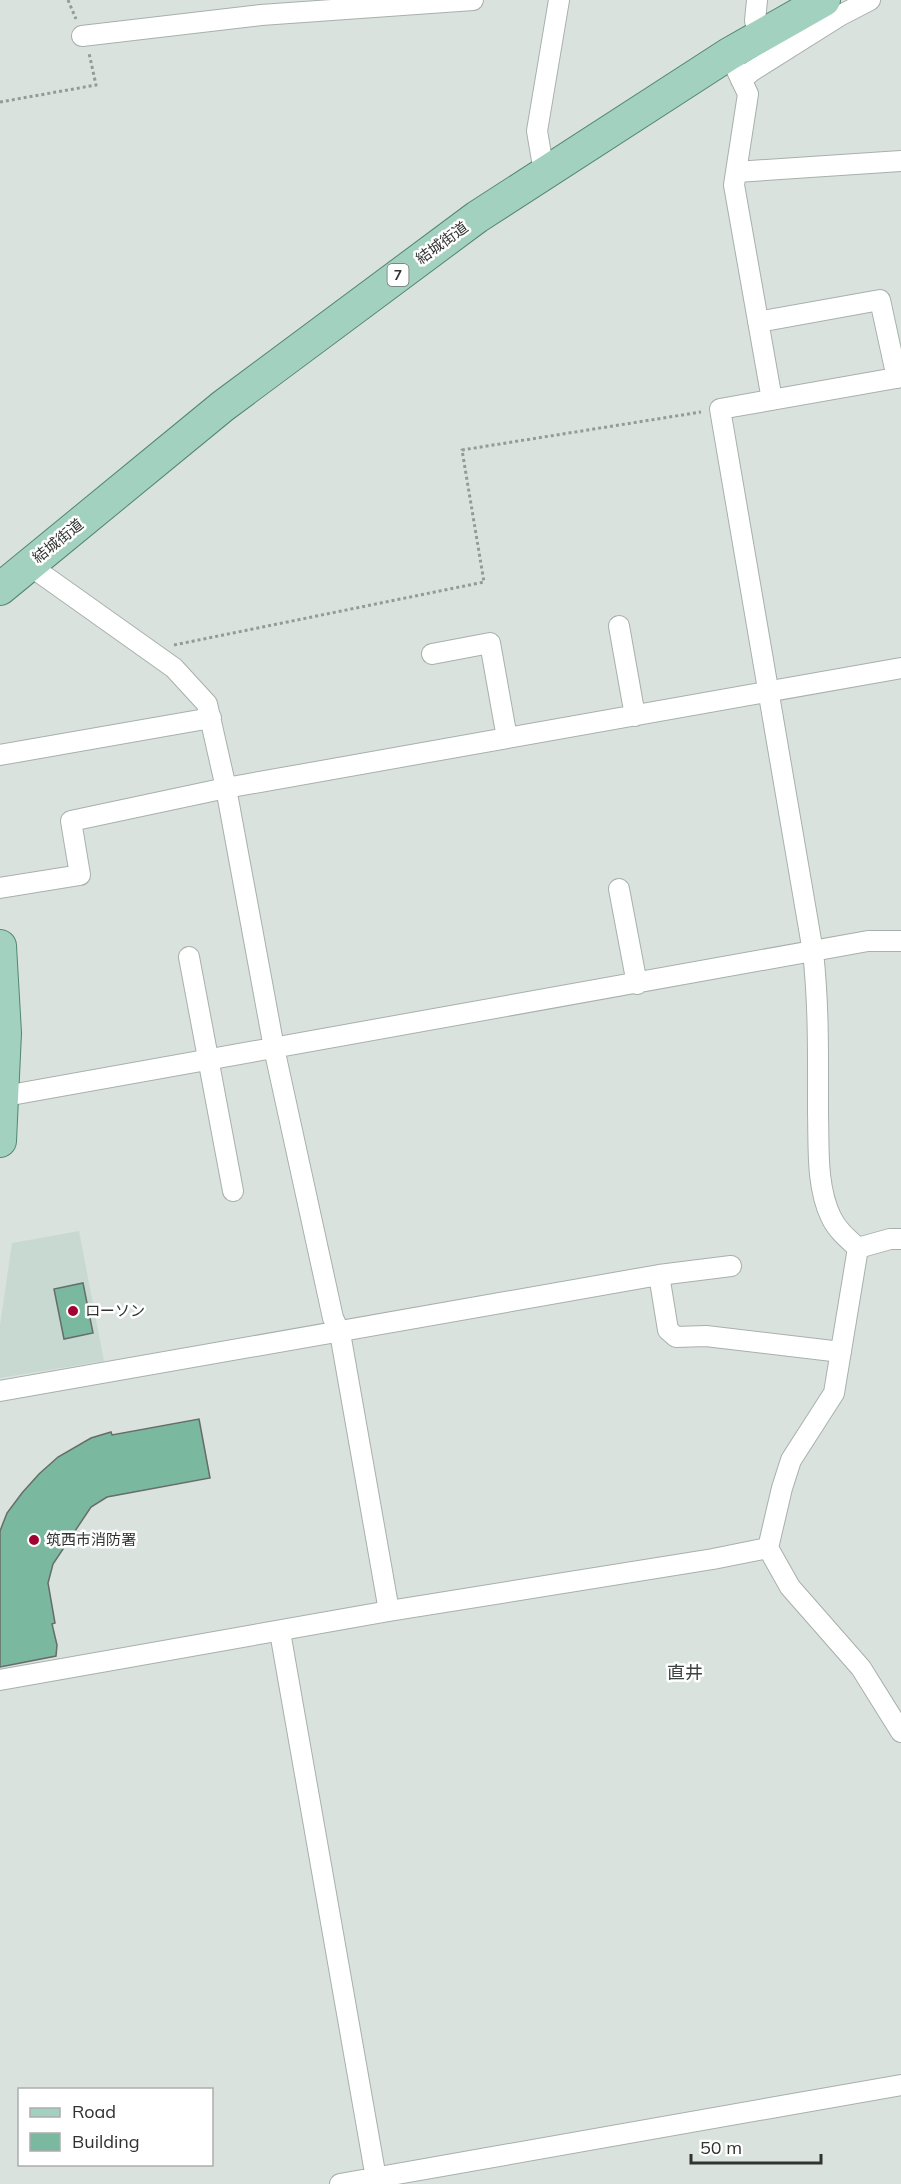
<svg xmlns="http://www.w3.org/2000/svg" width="901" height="2184" font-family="Mulish,'Noto Sans JP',sans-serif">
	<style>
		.built { fill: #c8d9d1 }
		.building { fill: #7ab99f; stroke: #666d6a; stroke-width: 1.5 }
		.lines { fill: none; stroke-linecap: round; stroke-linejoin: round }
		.street-casing { stroke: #a7b0ac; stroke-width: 22 }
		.primary-casing { stroke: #528672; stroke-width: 34 }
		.path { stroke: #949a98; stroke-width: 3; stroke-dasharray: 3 3; stroke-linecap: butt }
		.street { stroke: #fff; stroke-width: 20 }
		.primary { stroke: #a3d1bf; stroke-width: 32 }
		.poi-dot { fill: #a20330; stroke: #fff; stroke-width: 2 }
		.labels { text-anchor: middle; stroke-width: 5; stroke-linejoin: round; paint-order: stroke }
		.shield { fill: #fff; stroke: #6e7070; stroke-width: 1.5 }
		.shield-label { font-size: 14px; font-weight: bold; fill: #303332 }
		.street-label { font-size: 15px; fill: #303332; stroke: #fff }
		.poi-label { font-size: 15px; fill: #303332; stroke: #fff; text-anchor: start }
		.quarter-label { font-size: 18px; fill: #3c4340; stroke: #fff }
	</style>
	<rect width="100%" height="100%" fill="#dae2de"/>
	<path class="built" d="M79,1231L104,1361L0,1378V1325L12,1243Z"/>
	<path class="building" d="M83,1283L93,1333L64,1339L54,1289Z
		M199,1419L210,1478L107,1497L91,1507L53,1564L48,1583L55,1623L52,1624L57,1645L56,1656L0,1667V1531L7,1513L22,1493L39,1474L58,1457L91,1438L111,1432L112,1435Z"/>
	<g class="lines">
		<defs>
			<path id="street" d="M757,0L755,21L763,35
				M82,36L261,15L473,0
				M729,54L748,94L734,185L772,400
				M741,80L752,71L841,15L870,0
				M544,172L537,131L559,0
				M736,172L901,161
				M758,322L880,300L897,378
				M29,565L174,668L207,704L226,788L274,1048L333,1318L340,1333L389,1611
				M619,626L635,716
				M432,654L490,643L507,738
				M0,755L211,718
				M0,888L80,875L71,821L226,788L901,668
				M619,889L637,984
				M189,957L233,1191
				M0,1097L868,941H901
				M858,1248C848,1239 837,1230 831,1217C816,1186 819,1146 818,1113C818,1059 819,1006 813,952L720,409L901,377
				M858,1248L834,1393L791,1460L782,1488L768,1548L790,1587L861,1668L901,1732
				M858,1248L890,1239H901
				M659,1275L668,1330L676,1337L706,1336L841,1352
				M0,1391L659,1275L731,1266
				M280,1632L377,2184
				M0,1680L389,1611L713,1559L768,1548
				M340,2184L901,2085"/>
			<path id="primary" d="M0,589L223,406L477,217L729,54L824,0
				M0,946L5,1033L0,1141"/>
		</defs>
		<use href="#street" class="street-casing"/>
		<use href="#primary" class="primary-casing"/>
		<path class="path" d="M68,0L76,19
			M0,102L96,85L89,53
			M174,645L484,582L462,450L701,412"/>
		<use href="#street" class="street"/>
		<use href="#primary" class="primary"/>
	</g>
	<g class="poi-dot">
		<circle cx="73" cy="1311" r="6"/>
		<circle cx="34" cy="1540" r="6"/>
	</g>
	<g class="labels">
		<rect class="shield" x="387.5" y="264" width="21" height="22" rx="4.5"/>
		<g class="shield-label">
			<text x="398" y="280">7</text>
		</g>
		<g class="street-label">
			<text transform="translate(442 243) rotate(-36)" y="5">結城街道</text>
			<text transform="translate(58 541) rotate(-39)" y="5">結城街道</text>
		</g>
		<g class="poi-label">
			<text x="85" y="1316">ローソン</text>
			<text x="46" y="1545">筑西市消防署</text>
		</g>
		<g class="quarter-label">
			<text x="685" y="1679">直井</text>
		</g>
	</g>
	<rect x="18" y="2088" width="195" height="78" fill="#ffffff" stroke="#acadad" stroke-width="1.5"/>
	<rect x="30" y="2108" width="30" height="9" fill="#a3d1bf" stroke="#acadad" stroke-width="1.5"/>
	<text x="72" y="2118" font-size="18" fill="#303332">Road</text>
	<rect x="30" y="2133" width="30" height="18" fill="#7ab99f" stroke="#acadad" stroke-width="1.5"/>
	<text x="72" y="2148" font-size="18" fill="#303332">Building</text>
	<path d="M691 2154v9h130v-9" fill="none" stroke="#303332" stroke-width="3"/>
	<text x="700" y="2154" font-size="18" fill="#303332" stroke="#ffffff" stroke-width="4.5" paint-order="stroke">50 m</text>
</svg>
